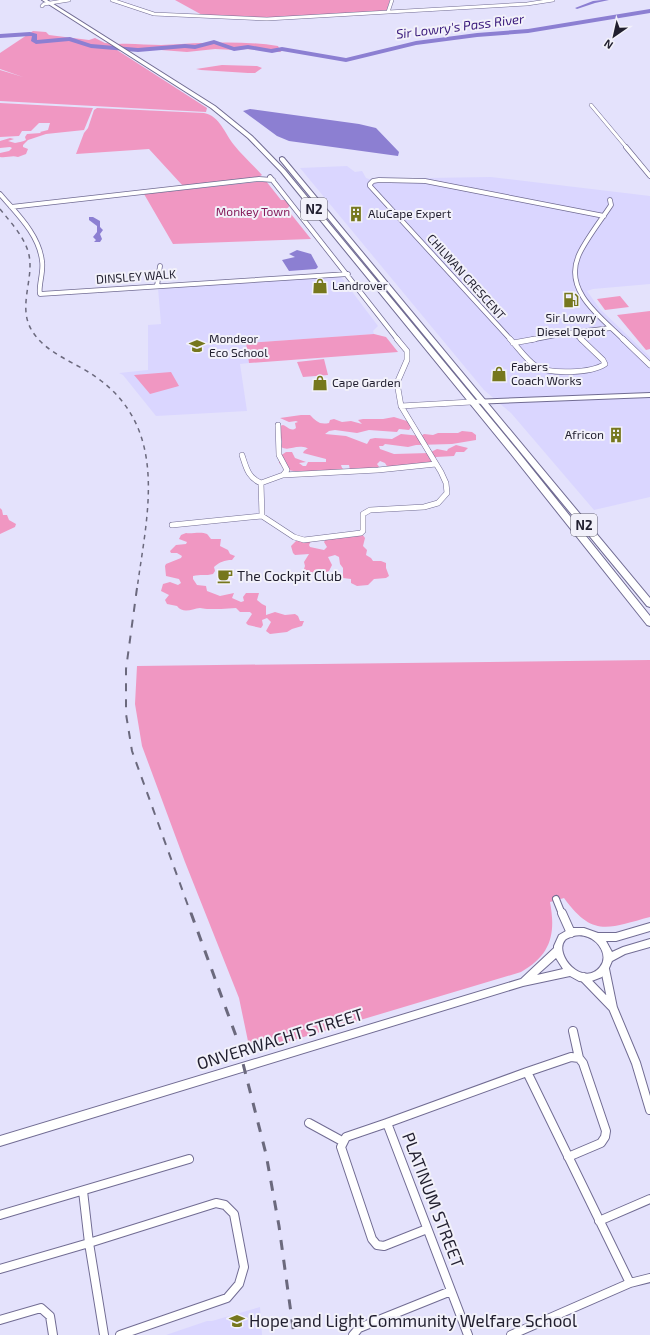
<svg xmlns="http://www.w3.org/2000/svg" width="650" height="1335" font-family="'Exo 2',sans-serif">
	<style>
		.built { fill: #dad6ff }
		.green { fill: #f097c2 }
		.water { fill: #8c7fd2 }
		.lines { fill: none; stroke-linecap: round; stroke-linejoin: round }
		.canal { fill: #8c7fd2; fill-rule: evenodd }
		.river { fill: #8c7fd2; fill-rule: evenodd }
		.minor-far4-casing { stroke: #716c93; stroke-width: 4 }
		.minor-far3-casing { stroke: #716c93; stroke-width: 5.5 }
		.minor-far2-casing { stroke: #716c93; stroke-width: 6 }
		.minor-far1-casing { stroke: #716c93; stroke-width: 8 }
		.minor-casing { stroke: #716c93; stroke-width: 10 }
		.tertiary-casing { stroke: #716c93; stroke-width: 2 }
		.secondary-casing { stroke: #716c93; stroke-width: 2 }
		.trunk-casing { stroke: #716c93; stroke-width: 2 }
		.minor-far4 { stroke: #fff; stroke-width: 3 }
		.minor-far3 { stroke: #fff; stroke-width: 4 }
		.minor-far2 { stroke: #fff; stroke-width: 5 }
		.minor-far1 { stroke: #fff; stroke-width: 6 }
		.minor { stroke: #fff; stroke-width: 8 }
		.tertiary { fill: #fff; fill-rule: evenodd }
		.secondary { fill: #fff; fill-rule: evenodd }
		.trunk { fill: #fff; fill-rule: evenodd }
		.rail-far2 { stroke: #6b697d; stroke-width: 1.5; stroke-dasharray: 4.5 4.5; stroke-linecap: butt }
		.rail-far1 { stroke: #6b697d; stroke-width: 2; stroke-dasharray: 8 8; stroke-linecap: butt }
		.rail { stroke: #6b697d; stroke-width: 3; stroke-dasharray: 10 10; stroke-linecap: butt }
		.labels { text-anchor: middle; stroke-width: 4; stroke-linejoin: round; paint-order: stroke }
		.far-park-label { font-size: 12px; fill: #871e5c; stroke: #f2f1fa }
		.far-poi-label { font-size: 12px; fill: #211f2f; stroke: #f2f1fa; text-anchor: start }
		.far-street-label { font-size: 12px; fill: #211f2f; stroke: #f2f1fa }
		.far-water-label { font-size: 13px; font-style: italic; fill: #38187a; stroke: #f2f1fa }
		.shield { fill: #f2f1fa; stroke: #605e6c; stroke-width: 1 }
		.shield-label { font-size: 13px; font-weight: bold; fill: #211f2f }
		.poi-label { font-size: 14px; fill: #211f2f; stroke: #f2f1fa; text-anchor: start }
		.near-street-label { font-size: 17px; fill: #211f2f; stroke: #f2f1fa }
		.near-poi-label { font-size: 17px; fill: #211f2f; stroke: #f2f1fa; text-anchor: start }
	</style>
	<rect width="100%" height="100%" fill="#e4e2fc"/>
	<path class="built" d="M347,166L355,172L362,171L366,178L375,181L412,180L427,178L491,177L650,196V284L593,289L587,291L600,309L650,357V497L594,510L511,413L484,390L300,168Z
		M337,276L341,277L378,326L373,331L374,334L246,343L249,363L240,364L247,411L156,416L123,375L119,373L148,370V325L161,324L158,288Z
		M260,1307L262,1335H166L207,1321H212Z"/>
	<path class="green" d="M175,0H390L387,10L385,12L277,18L204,16Z
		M33,31L46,32L49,35L89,40L95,38L105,43L118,44C132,43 147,45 161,45C199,43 240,40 278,46L281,52L246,49L235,50L215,49L187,52L148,49L117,50L207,108L206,112L0,101V70L23,77L0,69V53Z
		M222,65L257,66L262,68L255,73H248L201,70L196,69Z
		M0,103L93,108L84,130L46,134L28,140L23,145V147L28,149L26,154L18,157C12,155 7,158 0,157V153L9,151L12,148L10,147L0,148V141L10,138L14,139L8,141L15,143C18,142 22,142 26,140L25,137L27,134L41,133L40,132L48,130L50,123H39L31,131H22L19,136L0,137Z
		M97,108L204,113C220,116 225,134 234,145C242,155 253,165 262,175L257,178L183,186L149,149L76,154L84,133L88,128L94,110Z
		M266,181L281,200H285L291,204L287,209L311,239L173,244L144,194Z
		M620,296L629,307L605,310L597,299Z
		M650,311V349L646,350L617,315Z
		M374,334L386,337L398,352L249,363L246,343Z
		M324,359L328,375L303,377L297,362Z
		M171,372L179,386L150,394L134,375Z
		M301,415H310C316,421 319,425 329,423L330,420L334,419L342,422L351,421L362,424L358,420L363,419H383L394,417L410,422L412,426L409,430L399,429L397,432L369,430L357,433L335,430L329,431L325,434L346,436L367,444L370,439L375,438L392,439L401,434L421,436L424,434L433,435L438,433H458L462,431L472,432L476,435V440L452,444L416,445L408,447L385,444L383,446H379L380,449L394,454L429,453L437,449L447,451L448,449L456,445L468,448L464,452H456L454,456L436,457L435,458L437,462L388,468L385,463L380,461L377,464L380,468L350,470L349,465H341L342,468L345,470L322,476L288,470L279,463L280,456L286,452H292L295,458L306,462L299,463L303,466H306L308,462H326V459L303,453L304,451L308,448H307C295,444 289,452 281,447L282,442L279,429L275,427L283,425C288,427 291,432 296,428L295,423L298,422L296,421L289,422L280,418Z
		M0,508L2,510L3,515H7L9,520L16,524L15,527L0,534Z
		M186,533C192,534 201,531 207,534C209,536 210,538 211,539H221L220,546L228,550L230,554L235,556L232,560C224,560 220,562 214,567L215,571L213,574C206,576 200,574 193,576V579L197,585L206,586L207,591L220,596L234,593L232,598L241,602L244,601L243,597L246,593H259L257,600L262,604L266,606V615L275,612L285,615L295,614L298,616L300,621H304L302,626L292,629L287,632L270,634L266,631L271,622L267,618L262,620L263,625L261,628L248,625L246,623L252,614L250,612H240L236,608C226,609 216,609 207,609C204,609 202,608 200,608C192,609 183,614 177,606L167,604L165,600L169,595L161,591L163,584L170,582L178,585L181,583L179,579L166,576L165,566L166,564L181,558L182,556L177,553H171L170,551L176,545L186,544L187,542L179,539L181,535Z
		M362,534L365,538L363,546L367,550L366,555L371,558L373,561H381L386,563V568L389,576L386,578L374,579L368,585L357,586L351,583V579L343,578V568L340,564L339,557L335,555L328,557L332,565L329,571L321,574L306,571L304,569L305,566L304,562L309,554L295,555L293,553L291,546L297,540L311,541L309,545L310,547L324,550L327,547L324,542L326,539Z
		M650,660V917C608,928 593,938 564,898L550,902C556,934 551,955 521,972L260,1050L249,1046L239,998L185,862L142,746L135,704L137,666Z"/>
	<path class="water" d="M250,109L359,124L376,128L399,152L398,156L289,141L277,136L243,111Z
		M89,217H93L100,221V227L103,230L100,234L102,239L100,242H94L96,240L93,237L97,232V226L89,220Z
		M297,250L311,254L318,267L316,269L289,271L282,260L295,257L289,254Z"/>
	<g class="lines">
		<path class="canal" d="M602,0H609L595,3L577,9L575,8L593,1Z"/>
		<path class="river" d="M650,9V13L528,33L477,37L416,45L346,62L282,51L272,53L248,49L234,51L214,44L195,49L185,48L138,52L91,48L69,41L36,44L31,41L32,36H30L0,38V34L30,32L37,34V40L70,37L91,44L138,48L185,44L195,45L214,40L234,47L248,45L271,49L282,47L346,58L416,41L477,33L528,29Z"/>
		<defs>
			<path id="minor-far4" d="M112,0L154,14L267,19L527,4L553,0
				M42,6L44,4L69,0
				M388,12L392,0
				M591,105L627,148"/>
			<path id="minor-far3" d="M626,147L650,176
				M270,177L398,340
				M0,194C16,213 39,234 42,261C44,271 38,287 40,294L348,274
				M610,200L611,205C602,219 583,243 578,257C564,292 602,318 624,340
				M11,207L259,179L273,180
				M157,286L160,266
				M575,333L582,340
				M511,340L370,186V184L373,181L379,180L425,181L604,216
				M530,340L561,334L611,328"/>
			<path id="minor-far2" d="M510,339C517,346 527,361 536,366C550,375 592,373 605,364L603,360L581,339
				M623,339L650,365
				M513,343L535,339
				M401,406L471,402
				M242,455C246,467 248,478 261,483
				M283,475L378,470L436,464
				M262,516L261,483L283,475L287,470L279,455L278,425
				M172,525L262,516L294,537L304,540L361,533L363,531V514L370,510L424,507L438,503L447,493L446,483L441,472L401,406L397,383L407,360V351L397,339"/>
			<path id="minor-far1" d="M556,899L562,914"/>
			<path id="minor" d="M562,913L571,933
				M605,969L613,1008L636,1063L650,1110
				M583,977L613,1008
				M573,1031L579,1058
				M527,1072L571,1057L579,1058L583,1063L606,1131L605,1137L601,1143L568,1157
				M309,1123L342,1141
				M387,1123L346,1137L341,1147L372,1239L377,1245L384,1246L427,1229
				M83,1191L89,1243L216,1203L225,1205L234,1214L244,1267L239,1284L227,1298L120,1335
				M0,1215L189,1159
				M599,1221L650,1199
				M0,1269L89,1243L104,1335
				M0,1320L41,1308L50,1316L53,1335
				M353,1335L359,1328L451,1291
				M468,1335L387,1123L527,1072L630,1283
				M511,1335L630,1283L650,1278"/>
			<path id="tertiary" d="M650,923V931L616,941H606L612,952L623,947L650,939V947L625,954L612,961L609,968L602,977L589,982L579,981L570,976L523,986L0,1146V1136L521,979L554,948V946L559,935L571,928H584L598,933H616ZM573,936C578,935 583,935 588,937C599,941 609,956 600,967C583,988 553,954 565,940C566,939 570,937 573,936ZM556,958L563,969L537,975Z"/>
			<path id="secondary" d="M650,393V397L471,404L468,402L471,400Z"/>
			<path id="trunk" d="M42,0H47L215,106L252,136L285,170L517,450L650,616V626L647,625L511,454L281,172L248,138L211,108Z
				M282,157L284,158L650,598V607L647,606L280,160V158Z"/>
		</defs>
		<use href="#minor-far4" class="minor-far4-casing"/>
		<use href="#minor-far3" class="minor-far3-casing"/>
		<use href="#minor-far2" class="minor-far2-casing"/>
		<use href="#minor-far1" class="minor-far1-casing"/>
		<use href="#minor" class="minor-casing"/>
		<use href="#tertiary" class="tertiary-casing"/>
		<use href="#secondary" class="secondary-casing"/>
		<use href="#trunk" class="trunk-casing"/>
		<use href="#minor-far4" class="minor-far4"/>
		<use href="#minor-far3" class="minor-far3"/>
		<use href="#minor-far2" class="minor-far2"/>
		<use href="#minor-far1" class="minor-far1"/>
		<use href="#minor" class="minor"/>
		<use href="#tertiary" class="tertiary"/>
		<use href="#secondary" class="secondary"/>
		<use href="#trunk" class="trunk"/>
		<path class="rail-far2" d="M0,209C11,223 25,237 29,255C34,279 18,306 31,329C44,353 75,362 96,377C170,429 147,514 137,589"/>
		<path class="rail-far1" d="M137,588L126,669V714L132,751L191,914"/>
		<path class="rail" d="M191,913L236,1036L266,1154L279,1226L294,1335"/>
	</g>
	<defs>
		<symbol id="building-bare" viewBox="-9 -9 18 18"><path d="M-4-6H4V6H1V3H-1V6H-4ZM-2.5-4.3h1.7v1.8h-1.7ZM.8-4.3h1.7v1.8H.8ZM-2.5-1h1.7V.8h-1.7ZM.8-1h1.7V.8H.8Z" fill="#76771d" stroke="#f2f1fa" stroke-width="2.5" paint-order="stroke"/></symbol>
		<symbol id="shop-bare" viewBox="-9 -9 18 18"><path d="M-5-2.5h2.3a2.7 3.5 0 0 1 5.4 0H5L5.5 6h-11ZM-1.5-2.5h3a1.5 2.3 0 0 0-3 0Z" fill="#76771d" stroke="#f2f1fa" stroke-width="2.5" paint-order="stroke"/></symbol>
		<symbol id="fuel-bare" viewBox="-9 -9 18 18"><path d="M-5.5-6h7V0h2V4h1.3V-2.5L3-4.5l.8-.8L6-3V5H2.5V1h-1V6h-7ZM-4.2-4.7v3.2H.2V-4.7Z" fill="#76771d" stroke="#f2f1fa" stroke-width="2.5" paint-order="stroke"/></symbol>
		<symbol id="school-bare" viewBox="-9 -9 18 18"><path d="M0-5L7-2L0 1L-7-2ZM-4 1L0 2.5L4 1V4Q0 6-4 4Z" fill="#76771d" stroke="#f2f1fa" stroke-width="2.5" paint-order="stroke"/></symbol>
		<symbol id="cafe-bare" viewBox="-9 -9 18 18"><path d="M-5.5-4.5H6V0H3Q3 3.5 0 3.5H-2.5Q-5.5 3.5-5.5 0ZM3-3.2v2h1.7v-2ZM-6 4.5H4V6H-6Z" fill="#76771d" stroke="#f2f1fa" stroke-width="2.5" paint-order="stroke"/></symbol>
	</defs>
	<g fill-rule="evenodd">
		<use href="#building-bare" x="345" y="203" width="22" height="22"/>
		<use href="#shop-bare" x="309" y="275" width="22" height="22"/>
		<use href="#fuel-bare" x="560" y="289" width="22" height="22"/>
		<use href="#school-bare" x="186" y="335" width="22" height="22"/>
		<use href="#shop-bare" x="488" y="363" width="22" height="22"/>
		<use href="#shop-bare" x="309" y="372" width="22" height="22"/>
		<use href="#building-bare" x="605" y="424" width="22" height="22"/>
		<use href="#cafe-bare" x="214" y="565" width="22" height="22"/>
		<use href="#school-bare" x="226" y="1310" width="22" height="22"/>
	</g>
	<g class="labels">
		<g class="far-park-label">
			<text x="253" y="216">Monkey Town</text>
		</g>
		<g class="far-poi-label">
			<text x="368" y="218">AluCape Expert</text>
			<text x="332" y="290">Landrover</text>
			<text x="571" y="322" text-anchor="middle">Sir Lowry<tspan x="571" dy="14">Diesel Depot</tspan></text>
			<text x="209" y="343">Mondeor<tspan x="209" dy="14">Eco School</tspan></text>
			<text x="511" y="371">Fabers<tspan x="511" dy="14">Coach Works</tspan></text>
			<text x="332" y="387">Cape Garden</text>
			<text x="604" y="439" text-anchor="end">Africon</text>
		</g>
		<g class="far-street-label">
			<text transform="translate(136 277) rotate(-4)" y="4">DINSLEY WALK</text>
			<text transform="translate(466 277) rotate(48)" y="4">CHILWAN CRESCENT</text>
		</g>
		<g class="far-water-label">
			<text transform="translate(460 26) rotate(-7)" y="5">Sir Lowry's Pass River</text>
		</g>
		<g class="shield">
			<rect x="301" y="198" width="26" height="22" rx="3"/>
			<rect x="571" y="514" width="26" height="22" rx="3"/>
		</g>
		<g class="shield-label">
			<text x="314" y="214">N2</text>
			<text x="584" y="530">N2</text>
		</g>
		<g class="poi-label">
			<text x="237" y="581">The Cockpit Club</text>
		</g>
		<g class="near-street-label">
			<text transform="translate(280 1039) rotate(-17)" y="6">ONVERWACHT STREET</text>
			<text transform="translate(433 1200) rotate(69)" y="6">PLATINUM STREET</text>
		</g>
		<g class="near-poi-label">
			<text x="249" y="1327">Hope and Light Community Welfare School</text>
		</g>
	</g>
	<g transform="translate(614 36) rotate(214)" stroke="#f2f1fa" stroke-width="3" paint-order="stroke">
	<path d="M0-3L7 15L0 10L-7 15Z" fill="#211f2f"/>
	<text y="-6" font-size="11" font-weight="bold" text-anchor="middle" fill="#211f2f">N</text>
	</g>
</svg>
